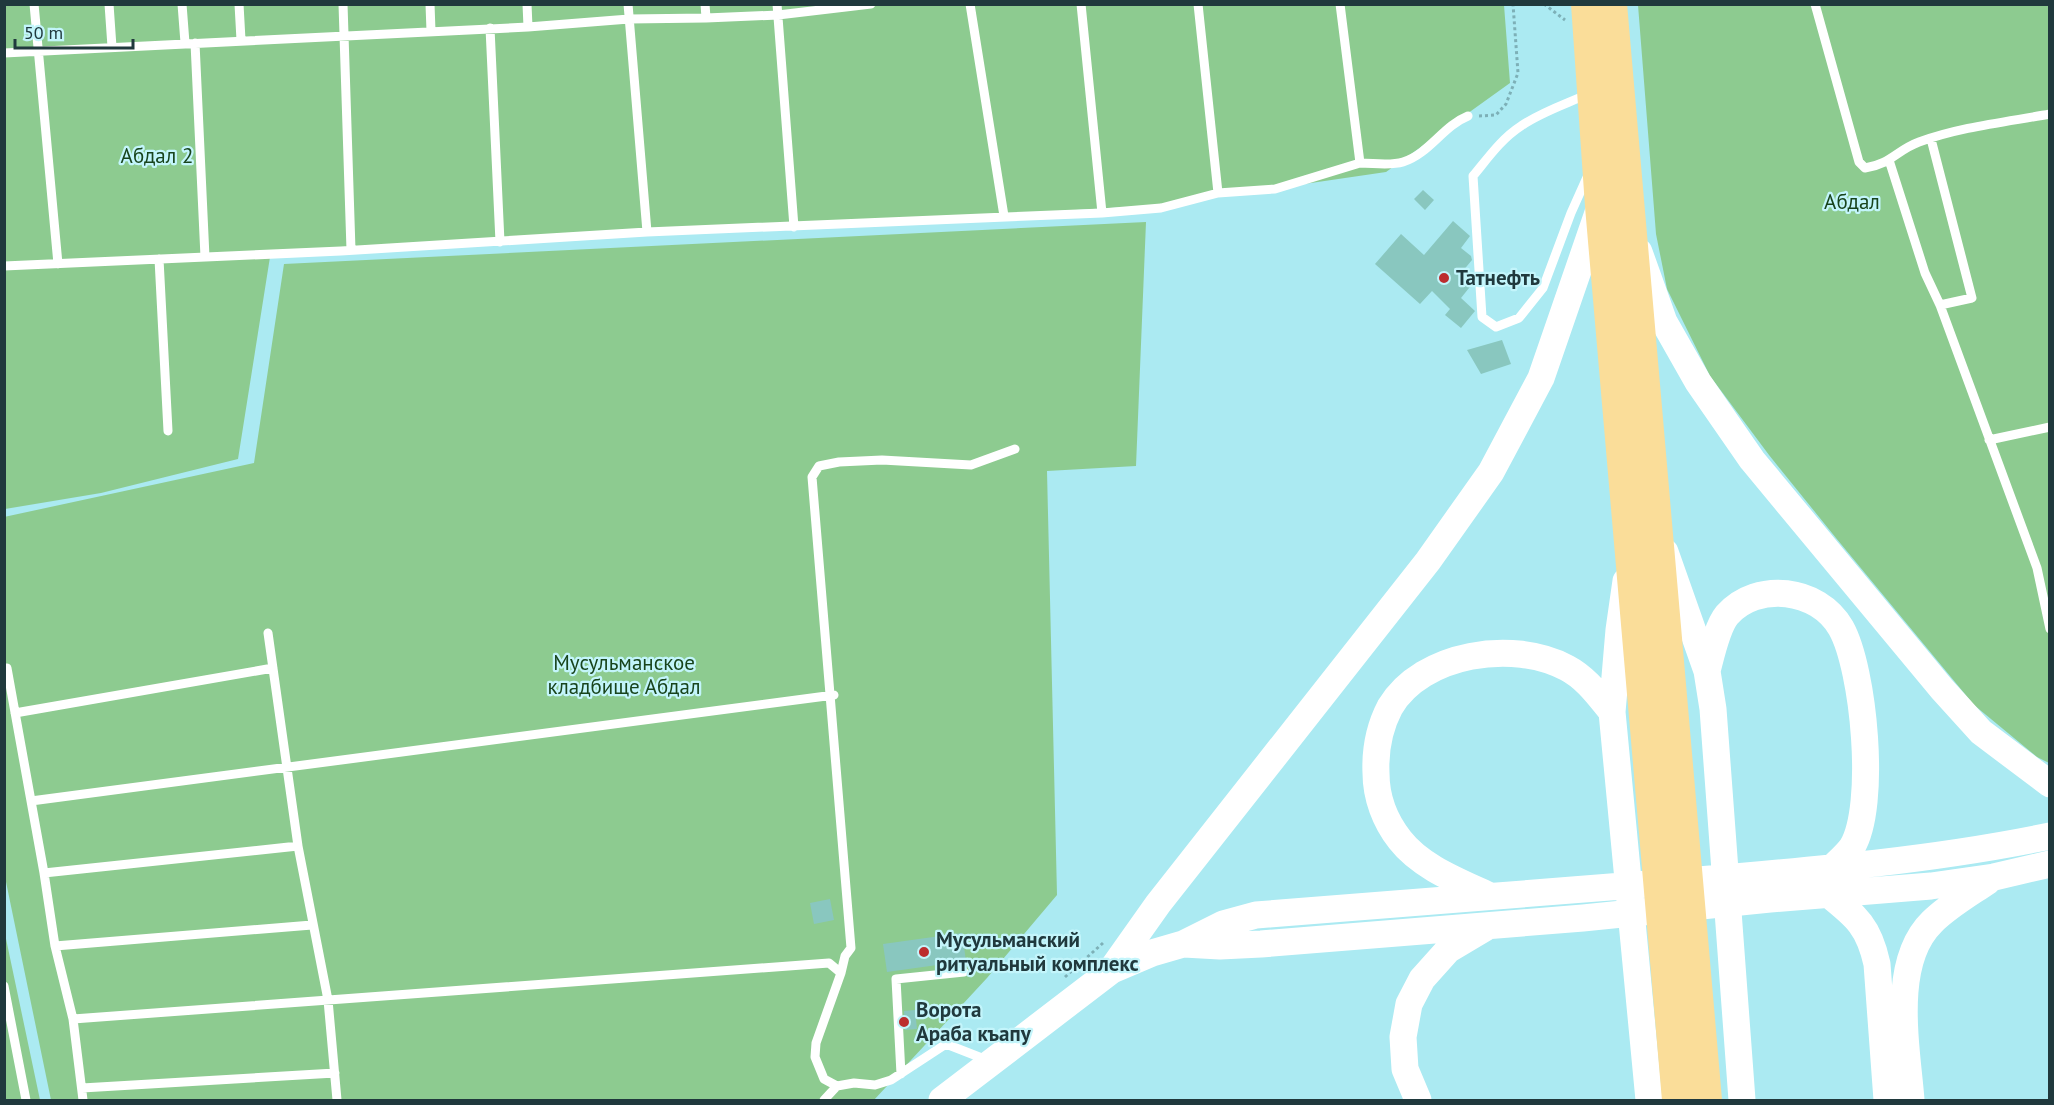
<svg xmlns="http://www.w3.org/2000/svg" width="2054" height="1105" font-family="'PT Sans',sans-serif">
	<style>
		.green { fill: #8dcb90 }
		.building { fill: #89c7bf }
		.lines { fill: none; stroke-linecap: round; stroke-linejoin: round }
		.path { stroke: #7db0b7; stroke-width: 3; stroke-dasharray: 3 3; stroke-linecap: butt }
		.service { stroke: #fff; stroke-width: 9 }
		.secondary { stroke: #fff; stroke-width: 27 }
		.primary { stroke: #fadd99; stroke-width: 30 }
		.poi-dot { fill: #bc2d2e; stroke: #c3f5fb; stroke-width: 2 }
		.labels { text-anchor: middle; stroke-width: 4.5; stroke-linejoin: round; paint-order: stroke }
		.park-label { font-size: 21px; fill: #18441c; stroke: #c3f5fb }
		.poi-label { font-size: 21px; font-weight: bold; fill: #20393d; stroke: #c3f5fb; text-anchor: start }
	</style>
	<rect width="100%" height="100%" fill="#abeaf2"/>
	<path class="green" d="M5,5H1504L1510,83L1386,172L1161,205L270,257L238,459L101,493L5,509Z
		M1638,5H2049V763L2037,757L1974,705L1836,538L1769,455L1710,376L1667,289L1656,234Z
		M1146,222L1136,466L1047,471L1057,895L987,978L874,1100H51L5,877L4,517L254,463L284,264Z
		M5,934L40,1100H5Z"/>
	<path class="building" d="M1423,190L1434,200L1425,210L1414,199Z
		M1453,221L1470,236L1461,248L1471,256L1472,260L1462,272L1473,283L1461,298L1475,311L1461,328L1445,315L1450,309L1432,291L1420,304L1375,264L1401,234L1424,255Z
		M1502,340L1511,364L1481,374L1467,350Z
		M830,899L834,920L814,924L810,903Z
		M962,933L966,961L887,972L883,944Z
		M915,1010L917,1029L905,1030L904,1011Z"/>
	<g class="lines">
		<path class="path" d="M1544,4L1565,20
			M1479,116L1496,115L1506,104L1518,73L1513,4
			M1065,977L1103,943"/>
		<path class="service" d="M34,4L58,264
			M109,4L112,47
			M182,4L185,43
			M239,4L241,40
			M343,4L351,250
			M430,4L431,31
			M527,4L528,27
			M628,4L647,232
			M705,4L706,18
			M777,4L794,227
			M970,4L1004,216
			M1081,4L1102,213
			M1198,4L1218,193
			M1340,4L1360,163C1374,163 1390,166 1403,162C1429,154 1443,126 1468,116
			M1815,4L1859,162L1865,168C1891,164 1897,150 1919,142C1960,127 2006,122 2050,114
			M490,28L500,242
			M195,43L205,257
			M4,53L528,27L629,19L706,18L778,15L871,4
			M1931,139L1972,298L1940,305
			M1889,160L1925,273L1940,305L2037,568L2050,629
			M1588,175L1571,213L1543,288L1519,318L1496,327L1482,317L1473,176C1488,158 1501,139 1521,126C1541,112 1566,104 1588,94
			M159,259L168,431
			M4,266L341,251L647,232L1102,213L1161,208L1218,193L1275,189L1360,163
			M1989,440L2050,427
			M268,633L298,846
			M7,668L44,873L55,946L73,1019L83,1100
			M15,713L273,668
			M31,801L834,695
			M44,873L298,846L328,1000L337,1100
			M55,946L312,925
			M841,973L845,956L851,948L812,477L819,466L839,462L882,460L971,465L1015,449
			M4,986L26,1100
			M73,1019L829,963L841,973L816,1043L815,1057L824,1079L837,1086L854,1083L875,1085L891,1080L946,1044L987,1060
			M901,1074L896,979L964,972
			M82,1088L335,1073
			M824,1100L837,1086"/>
		<path class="secondary" d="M1639,252L1664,322L1698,382L1752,460L1942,689L1981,732L2050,784
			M1665,552L1707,671L1713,709L1742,1100
			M1626,581L1619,630L1612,712L1649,1100
			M1707,671C1711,656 1717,627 1727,615C1757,581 1818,588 1841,628C1864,669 1877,806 1852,847C1847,854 1839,861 1833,867
			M1828,894C1857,917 1869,927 1877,964L1887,1100
			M1488,895C1458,881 1421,867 1400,840C1385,821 1376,797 1376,773C1375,750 1379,728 1390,707C1422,653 1514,639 1567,668C1586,678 1598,695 1612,712
			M1184,944L1220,946L1261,944L1583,918L1770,899L1931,886L1994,877L2050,864
			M1112,969L1158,904L1428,561L1491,472L1541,378L1600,207
			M942,1100L1112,970L1152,953L1183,944L1223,924L1256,915C1404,903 1551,892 1699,880C1816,870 1934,860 2050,836
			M1418,1100L1405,1069L1403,1037L1409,1004L1422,979L1448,950L1485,928
			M1911,1100C1907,1048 1890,963 1932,922C1948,906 1969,894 1988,881"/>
		<path class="primary" d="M1586,4L1600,206L1677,1100
			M1612,4L1707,1100"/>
	</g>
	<g class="poi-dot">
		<circle cx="1444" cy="278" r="6"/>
		<circle cx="924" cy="952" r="6"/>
		<circle cx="904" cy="1022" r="6"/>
	</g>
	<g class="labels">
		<g class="park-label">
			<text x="157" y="163">Абдал 2</text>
			<text x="1852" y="209">Абдал</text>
			<text x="624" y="670">Мусульманское<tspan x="624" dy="24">кладбище Абдал</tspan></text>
		</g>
		<g class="poi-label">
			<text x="1456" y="285">Татнефть</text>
			<text x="936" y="947">Мусульманский<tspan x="936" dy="24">ритуальный комплекс</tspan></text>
			<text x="916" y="1017">Ворота<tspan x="916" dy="24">Араба къапу</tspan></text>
		</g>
	</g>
	<rect width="2054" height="1105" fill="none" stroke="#20393d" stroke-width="12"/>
	<path d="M15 39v9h118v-9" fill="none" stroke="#20393d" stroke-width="3"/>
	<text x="24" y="39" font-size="18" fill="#20393d" stroke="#c3f5fb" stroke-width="4.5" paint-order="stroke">50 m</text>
</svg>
